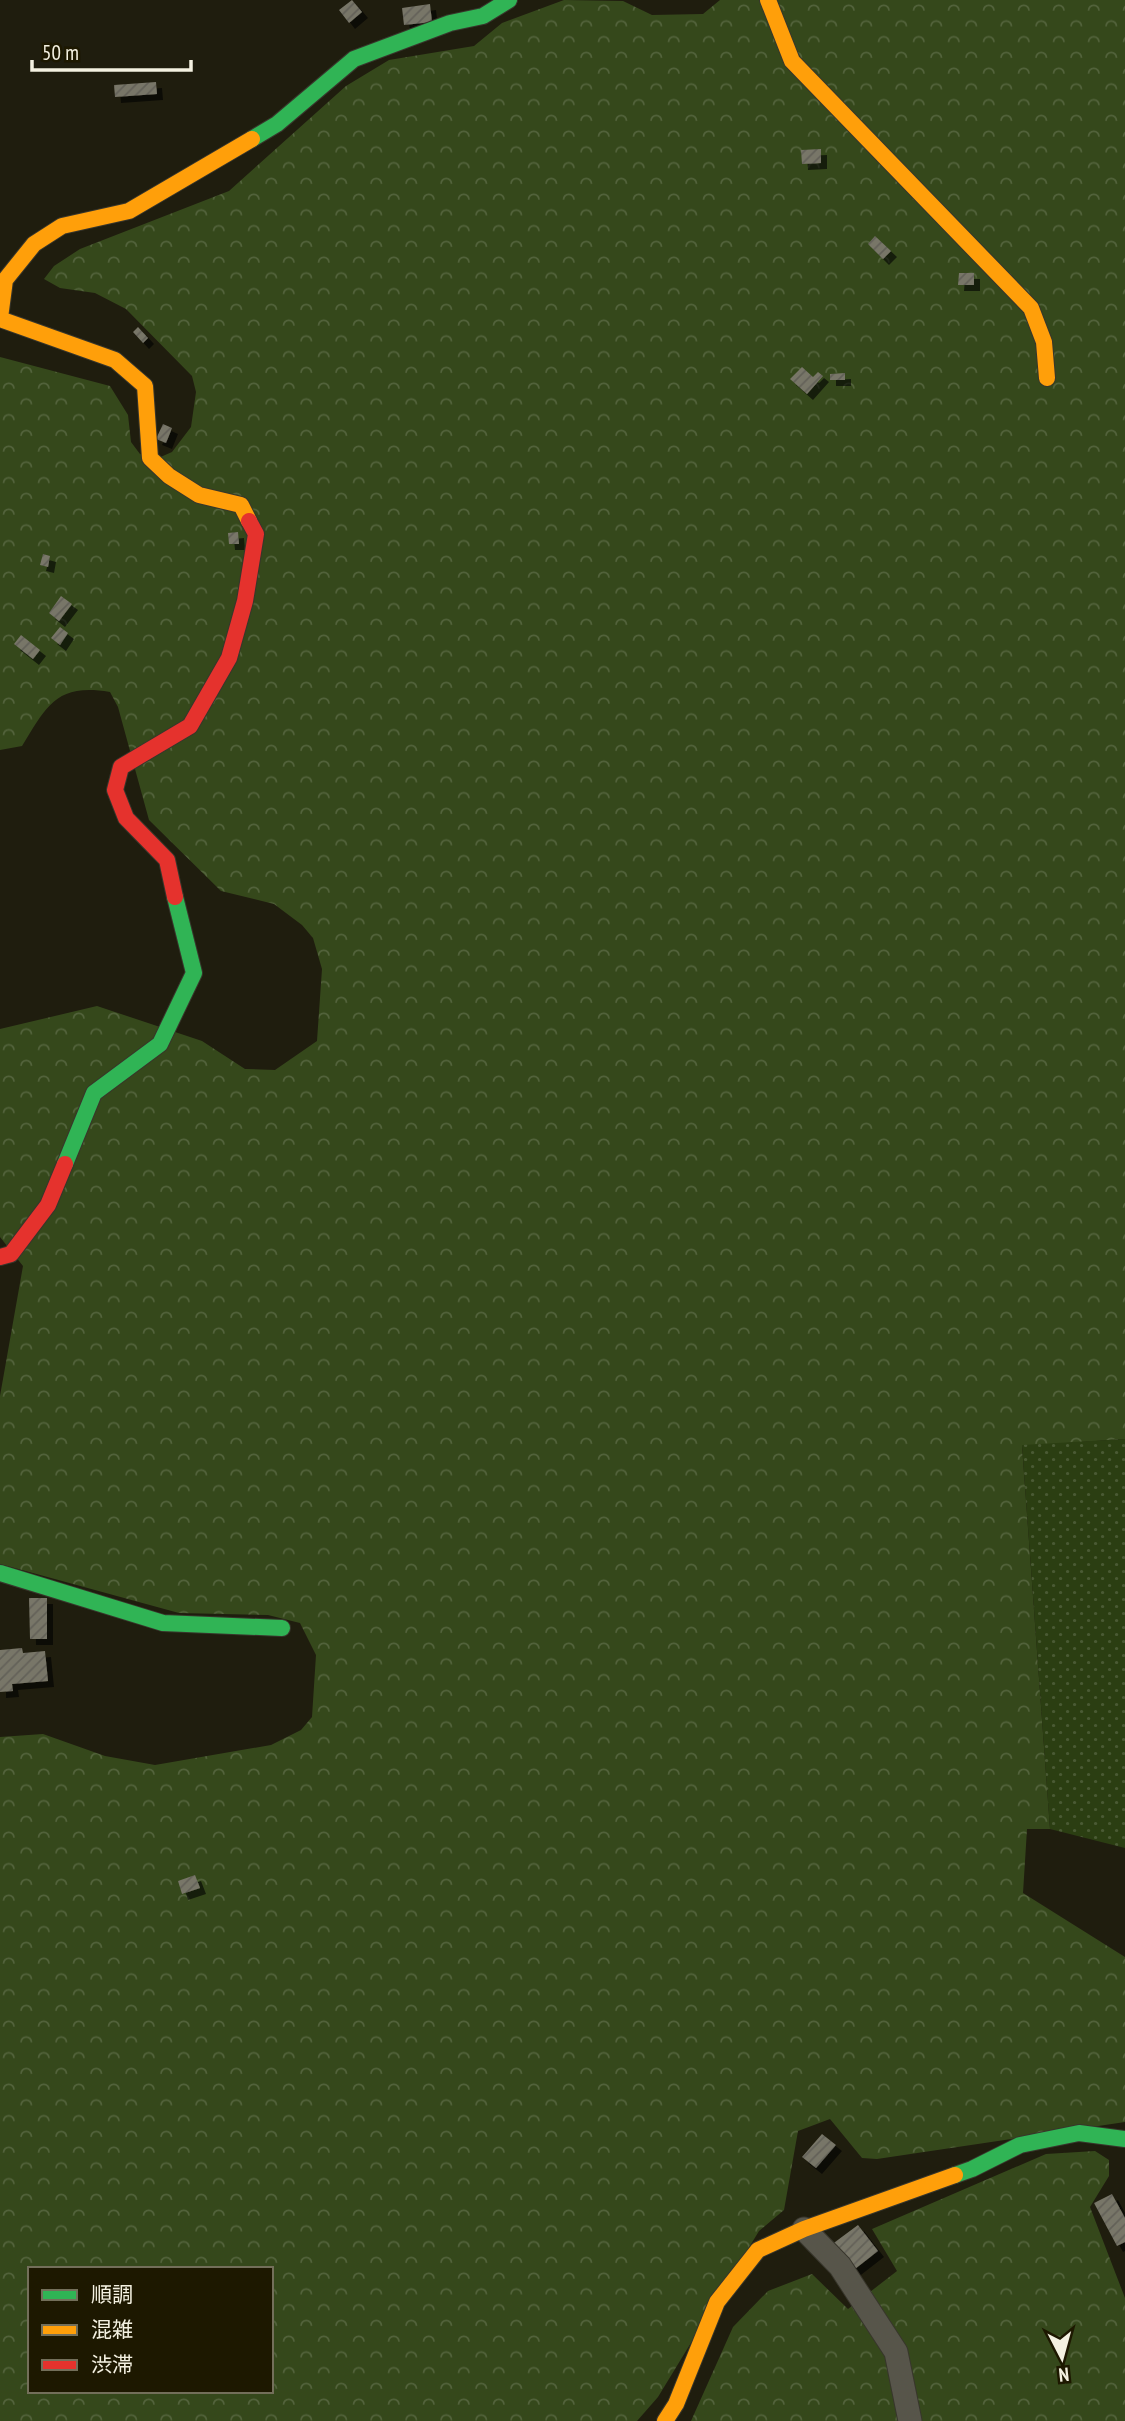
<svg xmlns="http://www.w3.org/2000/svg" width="1125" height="2421" font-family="'PT Sans Narrow','Noto Sans JP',sans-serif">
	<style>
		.forest { fill: url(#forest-crowns); fill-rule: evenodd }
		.park { fill: url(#park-dots) }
		.building { fill: url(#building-hatch); filter: url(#shadow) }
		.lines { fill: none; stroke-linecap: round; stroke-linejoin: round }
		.street-casing { stroke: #38362c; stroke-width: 25 }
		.fast-casing { stroke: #38362c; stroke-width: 18 }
		.slow-casing { stroke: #38362c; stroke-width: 18 }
		.jam-casing { stroke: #38362c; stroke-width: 18 }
		.street { stroke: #57554a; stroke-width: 23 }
		.fast { stroke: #30b455; stroke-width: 16 }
		.slow { stroke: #ff9f0a; stroke-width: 16 }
		.jam { stroke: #e5322d; stroke-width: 16 }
	</style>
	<defs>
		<pattern id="forest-crowns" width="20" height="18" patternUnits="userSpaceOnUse" patternTransform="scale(1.75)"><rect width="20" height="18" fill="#35481b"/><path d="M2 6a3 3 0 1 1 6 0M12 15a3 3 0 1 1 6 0" fill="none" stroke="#53633c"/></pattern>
		<pattern id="park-dots" width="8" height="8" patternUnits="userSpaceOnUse" patternTransform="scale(1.75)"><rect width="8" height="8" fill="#2b3e12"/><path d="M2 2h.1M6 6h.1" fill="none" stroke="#4a5a34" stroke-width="1.8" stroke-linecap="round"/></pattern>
		<pattern id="building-hatch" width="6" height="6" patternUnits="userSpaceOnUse" patternTransform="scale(1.75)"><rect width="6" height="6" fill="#787668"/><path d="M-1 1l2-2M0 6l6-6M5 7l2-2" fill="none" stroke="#636158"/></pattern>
		<filter id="shadow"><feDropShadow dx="6" dy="6" stdDeviation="0" flood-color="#0009"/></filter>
	</defs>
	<rect width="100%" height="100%" fill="#1f1d0e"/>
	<path class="forest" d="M564,0L623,1L652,15L703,14L720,0H1125V1439L1022,1446L1050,1829H1027L1023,1893L1125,1957V2122L877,2159L862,2158L830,2119L798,2131L784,2210L759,2231L658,2397L637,2421H0V1737L43,1734L105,1756L155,1765L271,1745L301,1730L312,1717L316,1655L300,1623L268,1615L179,1613L0,1564V1396L23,1266L0,1237V1029L97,1006L202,1041L245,1069L275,1070L317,1041L322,969L313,938L302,925L274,904L221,891L149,820L118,707L110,692C56,683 47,706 22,746L0,750V357L110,386L128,415L131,442L140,454L156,459L172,452L191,427L196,392L192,376L126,309L95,293L60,288L44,279L54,266L80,249L229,191L346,86L389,60L474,46L502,23ZM30,2269H271V2391H30Z
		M1095,2151L1109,2160V2176L1090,2207L1125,2298V2421H691L733,2327L768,2291L812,2274L848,2309L897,2271L872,2229L1046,2154Z"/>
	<path class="park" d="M1125,1439V1848L1050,1829L1022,1445Z"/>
	<path class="building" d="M352,0L362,12L349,23L339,10Z
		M430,4L432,22L404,25L402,8Z
		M156,82L157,94L115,97L114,85Z
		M821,149V163L802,164L801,150Z
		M875,236L891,251L883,259L868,244Z
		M959,273H974V285H958Z
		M138,327L148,338L143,343L133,332Z
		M802,367L813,377L818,372L823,376L807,394L790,379Z
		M845,373V380H830V374Z
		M163,424L172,428L166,443L156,439Z
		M238,532L239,544H229L228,533Z
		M43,554L50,556L48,567L40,565Z
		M61,596L72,604L59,621L49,613Z
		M60,627L68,633L60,645L51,638Z
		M21,635L40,650L33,659L14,644Z
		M29,1598H47V1639H30Z
		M22,1648L23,1653L45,1651L48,1681L12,1684L13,1691L0,1692V1650Z
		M195,1875L200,1888L182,1894L178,1881Z
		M822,2134L836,2145L816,2168L802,2157Z
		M1112,2194L1125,2218V2242L1117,2246L1094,2203Z
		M858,2225L878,2251L851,2272L831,2245Z"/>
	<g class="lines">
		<defs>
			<path id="street" d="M804,2229L840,2266L896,2352L910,2421"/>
			<path id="fast" d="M252,139L277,124L354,59L450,23L483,16L509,0
				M65,1164L94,1093L160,1044L194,973L175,897
				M0,1573L163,1623L282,1628
				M955,2175L972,2169L1020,2145L1079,2133L1125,2139"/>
			<path id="slow" d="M768,0L792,61L1031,308L1044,342L1047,378
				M0,318L5,280L34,244L62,226L129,211L252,139
				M0,319L115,360L145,386L150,458L169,476L199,495L241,505L249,521
				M665,2421L676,2404L717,2302L758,2250L804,2229L955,2175"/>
			<path id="jam" d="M175,897L167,860L126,818L115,790L121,767L190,726L229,658L245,601L256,534L249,521
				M0,1257L11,1254L48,1205L65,1164"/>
		</defs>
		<use href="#street" class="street-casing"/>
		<use href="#fast" class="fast-casing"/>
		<use href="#slow" class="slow-casing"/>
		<use href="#jam" class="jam-casing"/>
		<use href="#street" class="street"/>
		<use href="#fast" class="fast"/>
		<use href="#slow" class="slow"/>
		<use href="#jam" class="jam"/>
	</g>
	<rect x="28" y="2267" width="245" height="126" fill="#1d1800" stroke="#736f5a" stroke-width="2"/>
	<rect x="42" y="2290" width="35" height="10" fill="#30b455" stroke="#736f5a" stroke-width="2"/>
	<text x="91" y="2302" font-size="21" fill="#f4f1e1">順調</text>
	<rect x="42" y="2325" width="35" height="10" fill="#ff9f0a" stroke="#736f5a" stroke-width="2"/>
	<text x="91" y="2337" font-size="21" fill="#f4f1e1">混雑</text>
	<rect x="42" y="2360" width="35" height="10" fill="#e5322d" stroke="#736f5a" stroke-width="2"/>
	<text x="91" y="2372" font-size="21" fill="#f4f1e1">渋滞</text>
	<g transform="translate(1062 2358) rotate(174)" stroke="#1d1800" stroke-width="5" paint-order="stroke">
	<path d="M0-5L12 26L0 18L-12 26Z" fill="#f4f1e1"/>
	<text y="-10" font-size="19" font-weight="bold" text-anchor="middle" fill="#f4f1e1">N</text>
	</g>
	<path d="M32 60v10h159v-10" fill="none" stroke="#f4f1e1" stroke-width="3.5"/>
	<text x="42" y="60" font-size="21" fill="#f4f1e1" stroke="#1d1800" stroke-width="5" paint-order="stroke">50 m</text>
</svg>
